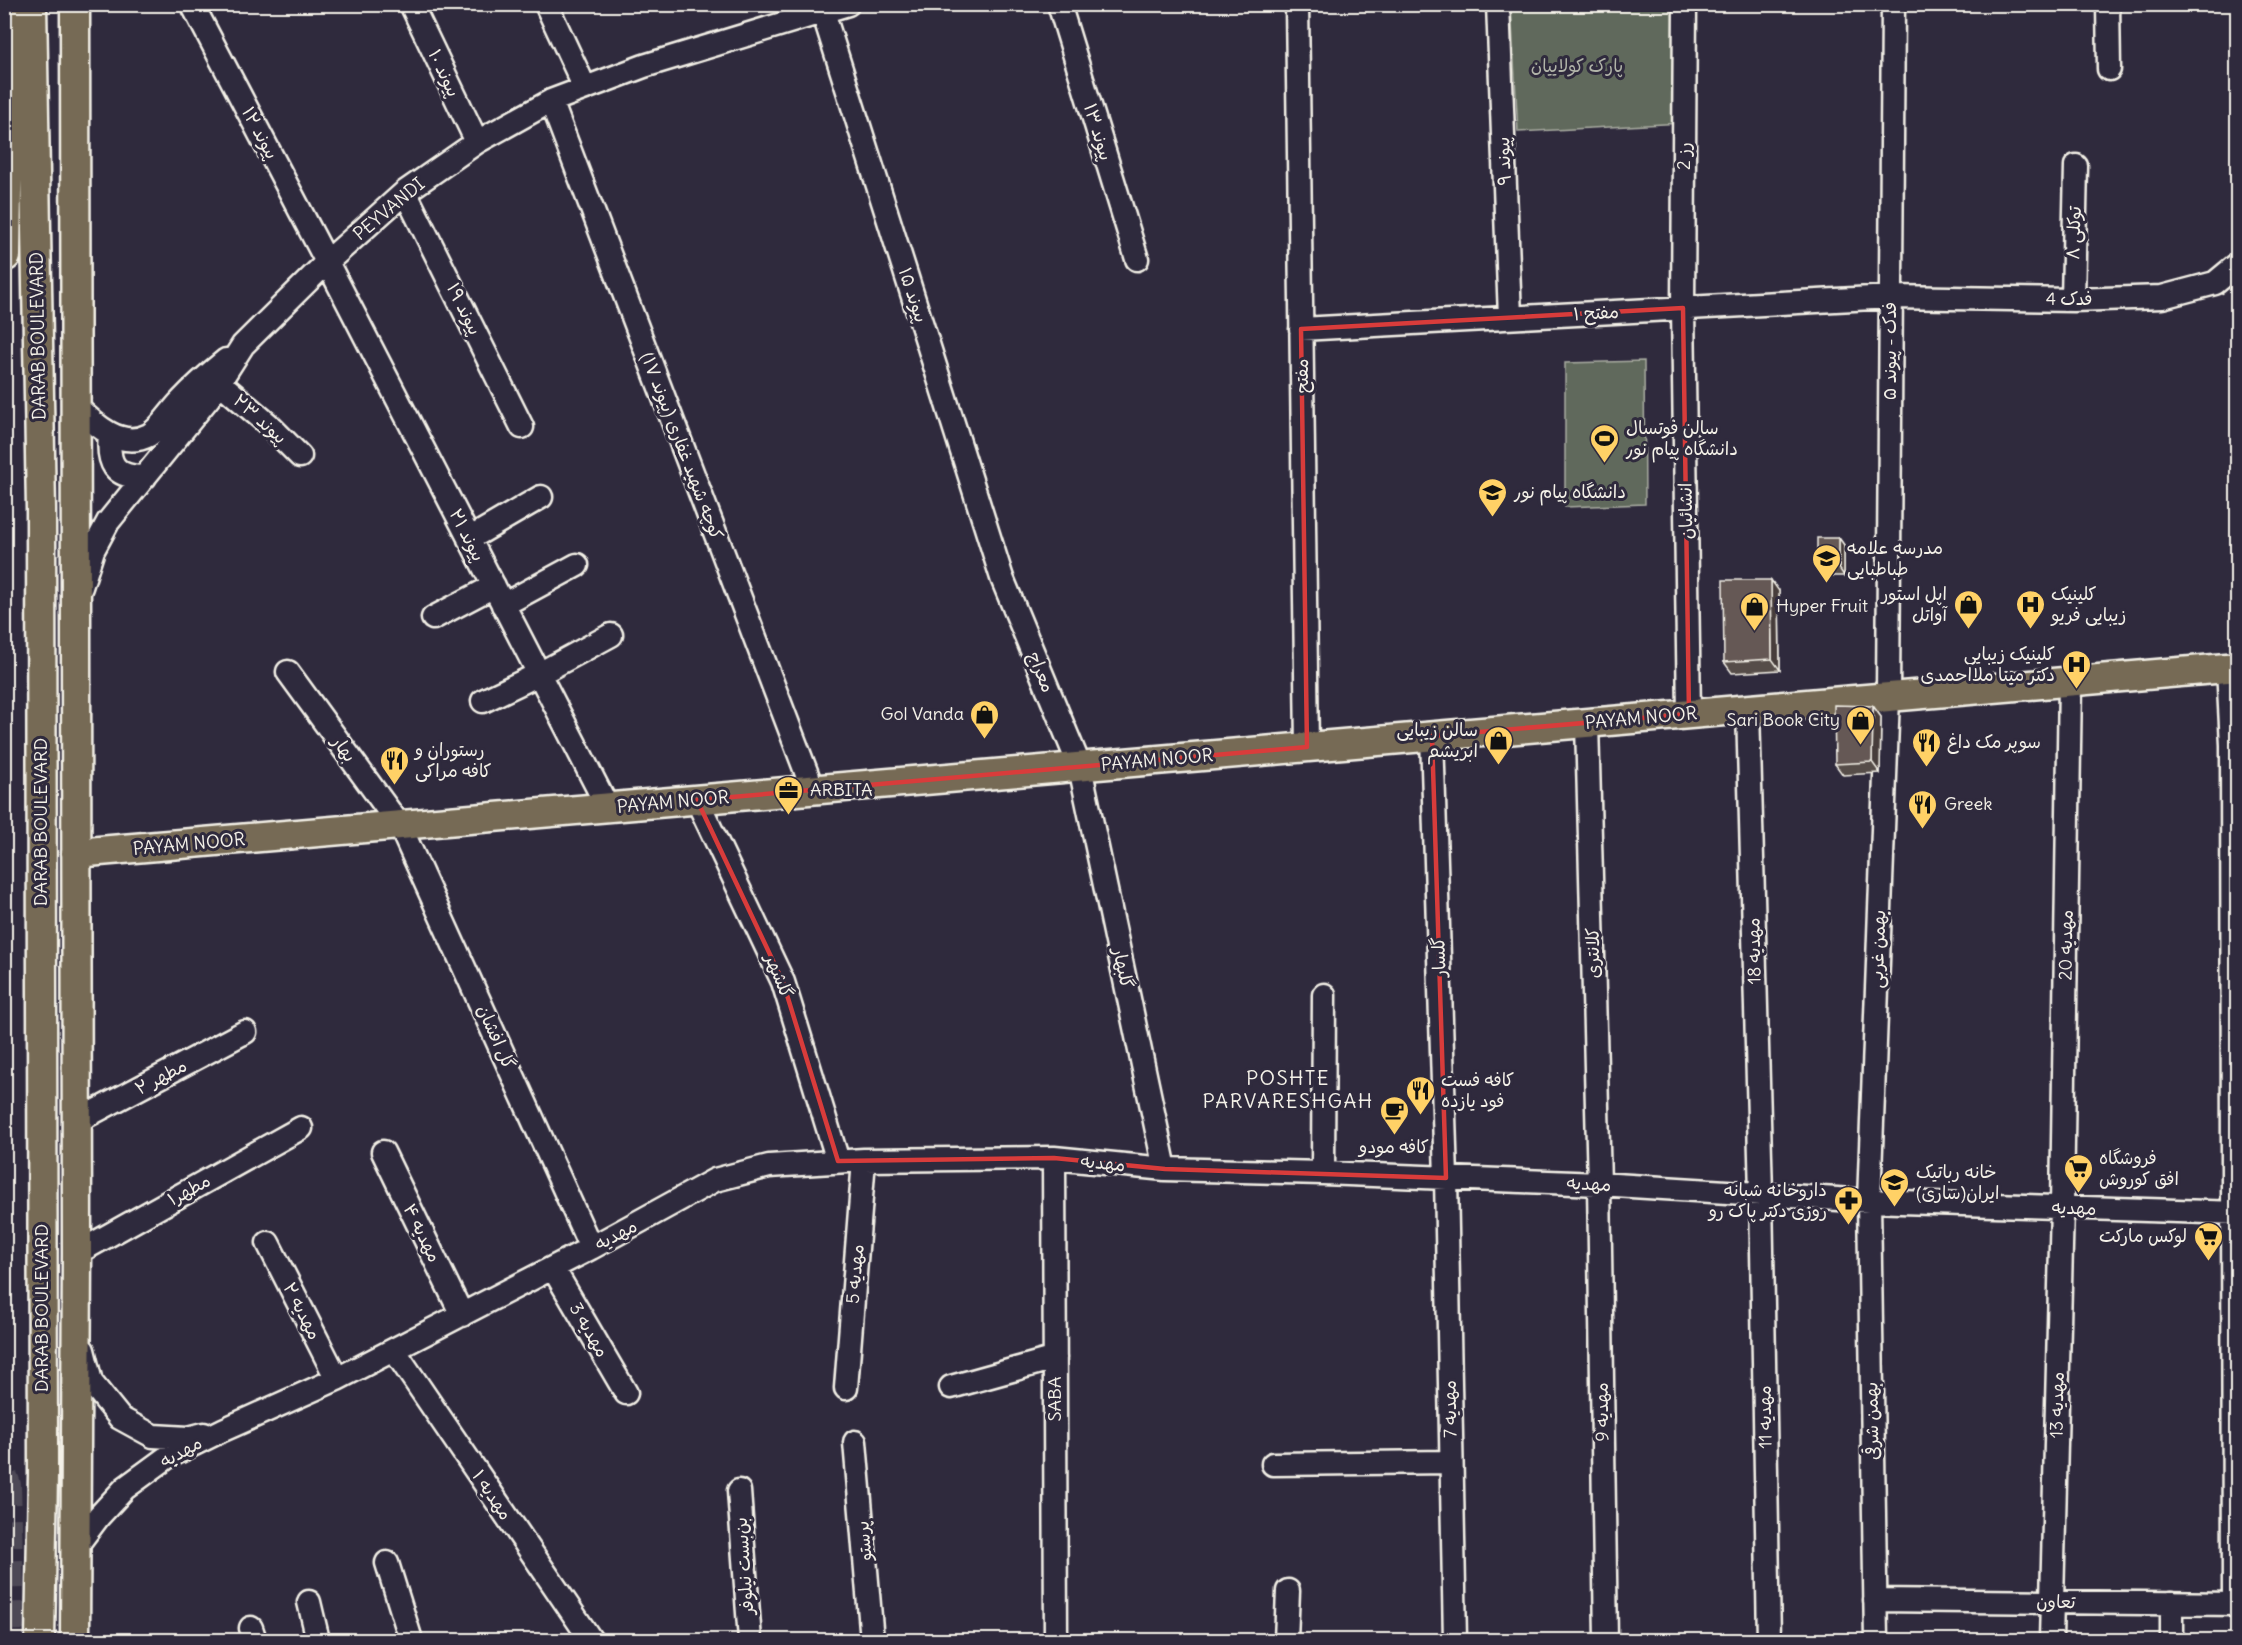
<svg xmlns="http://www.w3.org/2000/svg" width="2242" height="1645" font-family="Delius,'Playpen Sans Arabic',sans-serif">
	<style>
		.green { fill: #60695c; stroke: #aaada2; stroke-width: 1.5 }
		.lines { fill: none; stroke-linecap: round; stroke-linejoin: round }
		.major-tunnel { stroke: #4d4857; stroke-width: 28; stroke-dasharray: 28 14; stroke-linecap: butt }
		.minor-casing { stroke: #f4f1e8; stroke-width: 27 }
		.major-casing { stroke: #f4f1e8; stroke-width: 33 }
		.minor { stroke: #2f2a3d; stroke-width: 22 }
		.major { stroke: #766a54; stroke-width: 28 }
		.wall { fill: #574d48; stroke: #f4f1e8; stroke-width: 1.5 }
		.shaded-wall { fill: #473e3b; stroke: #f4f1e8; stroke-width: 1.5 }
		.building { fill: #655954; stroke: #f4f1e8; stroke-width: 1.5 }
		.marked { fill: none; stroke: #d93c3b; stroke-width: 4.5; stroke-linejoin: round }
		.labels { text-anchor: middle; stroke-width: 6; stroke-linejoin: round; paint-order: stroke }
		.park-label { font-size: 18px; fill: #b1b4a9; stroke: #2f2a3d }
		.street-label { font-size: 18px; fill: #f4f1e8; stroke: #2f2a3d }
		.poi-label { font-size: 18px; fill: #f4f1e8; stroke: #2f2a3d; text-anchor: start }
		.neighbourhood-label { font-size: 20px; letter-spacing: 1.5px; fill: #f4f1e8; stroke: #2f2a3d }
	</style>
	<rect width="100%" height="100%" fill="#2f2a3d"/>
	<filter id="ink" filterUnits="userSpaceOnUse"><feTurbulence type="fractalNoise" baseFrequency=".0167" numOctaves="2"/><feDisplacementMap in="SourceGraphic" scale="12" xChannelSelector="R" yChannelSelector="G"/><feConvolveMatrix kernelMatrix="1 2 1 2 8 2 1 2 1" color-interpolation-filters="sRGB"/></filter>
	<g filter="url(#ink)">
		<path class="green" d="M1511,5H1674L1677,18L1682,123L1518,132Z
			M1644,361L1645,504L1565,507V363Z"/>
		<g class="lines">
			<path class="major-tunnel" d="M4,1477L7,1485L11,1640"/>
			<defs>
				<path id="minor" d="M192,4L327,262L608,808
					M411,4L477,142
					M546,4L585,88
					M1059,4L1137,259
					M1297,4L1307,747
					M1498,4L1510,317
					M1685,4L1683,308L1689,714
					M2108,4L2109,69
					M823,12L1002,578L1080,767L1165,1169
					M551,101L813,790
					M405,192L522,427
					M2073,300L2076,166
					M1301,329L1891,297L2073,300L2162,297L2215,283L2238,264
					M219,382L268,424L300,456
					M76,406C94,424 121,450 149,435C161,428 171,411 181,401C195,386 210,373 226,360
					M110,435C107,463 114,478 145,477
					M469,539L541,497
					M81,587L93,550L108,522L211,395L243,345L327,262L405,192L477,142L551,101L644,66L848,4
					M503,605L577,565
					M433,618L494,586
					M2228,668L2232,745L2234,1604
					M288,672L400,826L591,1248
					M483,701L539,674L611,635
					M1748,709L1761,1194L1769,1640
					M1587,723L1599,1184L1606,1640
					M1432,736L1446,1178L1455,1640
					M697,800L783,982L838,1161
					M77,1121L245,1032
					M383,1152L462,1315
					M1054,1158L1056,1640
					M1323,1173L1324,995
					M268,1243L337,1379
					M77,1253L301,1128
					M553,1268L626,1393
					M83,1350L91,1382L120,1418L153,1436L188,1438L204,1434
					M394,1350L591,1640
					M951,1387L1055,1358
					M846,1388L864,1160
					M855,1442L872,1640
					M1273,1464L1451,1462
					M739,1491L750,1640
					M75,1548L99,1516L125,1488L166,1458L223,1430L337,1379L591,1248L715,1180L769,1166L864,1160L1054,1158L1165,1169L1323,1173L1599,1184L1869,1201L2238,1213
					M387,1563L411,1640
					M1875,1600L2238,1604
					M309,1602L318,1640
					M251,1628L255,1640
					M1286,1640L1288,1591
					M1876,1640L1869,1201L1888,697L1893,4
					M2051,1640L2062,1207L2070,682
					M2172,1640V1603"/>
				<path id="major" d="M32,4L41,509L43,1475L40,1640
					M75,4L77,1253L75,1640
					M6,256L9,58L21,4
					M76,853L2238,667"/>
			</defs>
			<use href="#minor" class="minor-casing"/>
			<use href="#major" class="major-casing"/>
			<use href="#minor" class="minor"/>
			<use href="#major" class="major"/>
		</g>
		<path class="wall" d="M1839,538L1844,545V576H1822L1817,568Z
			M1779,591L1780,670L1732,673L1724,662Z
			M1873,706L1881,717L1880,773L1843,775L1835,764Z"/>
		<path class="shaded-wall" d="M1839,538L1844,545V576L1839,568Z
			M1771,580L1779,591L1780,670L1772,659Z
			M1873,706L1881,717L1880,773L1872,762Z"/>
		<path class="building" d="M1817,538H1839V568H1817Z
			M1723,580H1771L1772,659L1724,662Z
			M1834,705L1873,706L1872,762L1835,764Z"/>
	</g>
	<path class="marked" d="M1683,308L1689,714L1432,736L1446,1178L1165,1169L1054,1158L838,1161L783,982L697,800L1307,747L1301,329Z"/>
	<defs>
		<symbol id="stadium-pin" viewBox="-11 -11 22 30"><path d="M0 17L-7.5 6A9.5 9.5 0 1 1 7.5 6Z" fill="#ffd166" stroke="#2f2a3d"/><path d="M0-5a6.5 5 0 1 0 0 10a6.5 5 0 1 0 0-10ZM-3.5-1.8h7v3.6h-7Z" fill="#111"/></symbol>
		<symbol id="university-pin" viewBox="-11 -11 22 30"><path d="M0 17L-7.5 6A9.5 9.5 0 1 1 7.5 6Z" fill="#ffd166" stroke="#2f2a3d"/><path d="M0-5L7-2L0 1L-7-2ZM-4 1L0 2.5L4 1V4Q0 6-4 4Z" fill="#111"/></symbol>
		<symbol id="school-pin" viewBox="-11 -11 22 30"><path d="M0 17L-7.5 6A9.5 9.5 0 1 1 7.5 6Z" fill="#ffd166" stroke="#2f2a3d"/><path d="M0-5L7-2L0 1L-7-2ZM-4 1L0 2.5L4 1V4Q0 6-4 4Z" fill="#111"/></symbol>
		<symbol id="shop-pin" viewBox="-11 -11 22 30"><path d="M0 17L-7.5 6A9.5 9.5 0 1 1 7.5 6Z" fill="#ffd166" stroke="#2f2a3d"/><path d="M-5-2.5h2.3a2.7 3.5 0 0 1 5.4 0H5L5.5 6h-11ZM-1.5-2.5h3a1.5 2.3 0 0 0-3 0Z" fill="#111"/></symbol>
		<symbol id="hospital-pin" viewBox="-11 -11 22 30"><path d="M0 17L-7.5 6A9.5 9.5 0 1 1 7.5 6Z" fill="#ffd166" stroke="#2f2a3d"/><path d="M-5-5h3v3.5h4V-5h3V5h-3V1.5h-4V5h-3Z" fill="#111"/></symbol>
		<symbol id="restaurant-pin" viewBox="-11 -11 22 30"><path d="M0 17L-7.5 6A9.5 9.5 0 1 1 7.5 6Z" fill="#ffd166" stroke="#2f2a3d"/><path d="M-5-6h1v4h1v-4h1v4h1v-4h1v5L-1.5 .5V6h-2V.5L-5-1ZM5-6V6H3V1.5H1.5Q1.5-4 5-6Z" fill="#111"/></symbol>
		<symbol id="office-pin" viewBox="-11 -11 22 30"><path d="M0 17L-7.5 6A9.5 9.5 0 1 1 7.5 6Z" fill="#ffd166" stroke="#2f2a3d"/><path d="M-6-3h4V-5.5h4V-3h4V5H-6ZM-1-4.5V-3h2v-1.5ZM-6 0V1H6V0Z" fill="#111"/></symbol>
		<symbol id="cafe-pin" viewBox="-11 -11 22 30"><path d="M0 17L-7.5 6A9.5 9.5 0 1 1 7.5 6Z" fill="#ffd166" stroke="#2f2a3d"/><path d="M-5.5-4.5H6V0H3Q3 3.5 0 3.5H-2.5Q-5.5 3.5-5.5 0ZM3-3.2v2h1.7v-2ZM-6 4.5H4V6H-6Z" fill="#111"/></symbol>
		<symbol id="supermarket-pin" viewBox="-11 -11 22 30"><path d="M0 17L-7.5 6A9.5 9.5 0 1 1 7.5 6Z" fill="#ffd166" stroke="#2f2a3d"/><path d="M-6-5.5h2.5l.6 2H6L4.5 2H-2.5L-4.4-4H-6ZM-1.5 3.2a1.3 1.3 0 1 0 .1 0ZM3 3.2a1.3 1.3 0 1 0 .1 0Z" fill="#111"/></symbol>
		<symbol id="pharmacy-pin" viewBox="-11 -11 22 30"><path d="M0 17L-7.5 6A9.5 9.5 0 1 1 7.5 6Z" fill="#ffd166" stroke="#2f2a3d"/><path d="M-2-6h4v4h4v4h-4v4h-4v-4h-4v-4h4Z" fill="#111"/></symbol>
	</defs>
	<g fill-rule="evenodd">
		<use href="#stadium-pin" x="1588" y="422" width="33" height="45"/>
		<use href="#university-pin" x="1476" y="476" width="33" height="45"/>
		<use href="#school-pin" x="1810" y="542" width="33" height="45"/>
		<use href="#shop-pin" x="1952" y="588" width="33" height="45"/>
		<use href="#hospital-pin" x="2014" y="588" width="33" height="45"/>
		<use href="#shop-pin" x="1738" y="590" width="33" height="45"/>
		<use href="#hospital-pin" x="2060" y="648" width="33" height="45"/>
		<use href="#shop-pin" x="968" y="698" width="33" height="45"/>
		<use href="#shop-pin" x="1844" y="704" width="33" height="45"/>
		<use href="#shop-pin" x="1482" y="724" width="33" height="45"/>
		<use href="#restaurant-pin" x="1910" y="726" width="33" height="45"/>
		<use href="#restaurant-pin" x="378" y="744" width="33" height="45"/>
		<use href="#office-pin" x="772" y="774" width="33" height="45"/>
		<use href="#restaurant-pin" x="1906" y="788" width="33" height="45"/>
		<use href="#restaurant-pin" x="1404" y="1074" width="33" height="45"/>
		<use href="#cafe-pin" x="1378" y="1094" width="33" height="45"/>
		<use href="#supermarket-pin" x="2062" y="1152" width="33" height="45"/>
		<use href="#school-pin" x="1878" y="1166" width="33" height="45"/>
		<use href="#pharmacy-pin" x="1832" y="1184" width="33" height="45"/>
		<use href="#supermarket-pin" x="2192" y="1220" width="33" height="45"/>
	</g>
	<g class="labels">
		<g class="park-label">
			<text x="1577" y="72">پارک کولاییان</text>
		</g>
		<g class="street-label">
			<text transform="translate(444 73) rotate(65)" y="6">پیوند ۱۰</text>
			<text transform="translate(1098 132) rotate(73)" y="6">پیوند ۱۳</text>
			<text transform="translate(260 133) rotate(62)" y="6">پیوند ۱۲</text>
			<text transform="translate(1684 156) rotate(-90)" y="6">رز 2</text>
			<text transform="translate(1504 161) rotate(-92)" y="6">پیوند ۹</text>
			<text transform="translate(389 209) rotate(-40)" y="6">PEYVANDI</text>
			<text transform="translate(2074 233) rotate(-88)" y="6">توکلی ۸</text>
			<text transform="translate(913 295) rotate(72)" y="6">پیوند ۱۵</text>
			<text x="2069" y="305">فدک 4</text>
			<text transform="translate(464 309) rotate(64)" y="6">پیوند ۱۹</text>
			<text transform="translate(1596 313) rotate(-3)" y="6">مفتح ۱</text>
			<text transform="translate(38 336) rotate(-91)" y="6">DARAB BOULEVARD</text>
			<text transform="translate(1890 351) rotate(-90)" y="6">فدک - پیوند ۵</text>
			<text transform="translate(1302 376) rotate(-91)" y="6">مفتح</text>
			<text transform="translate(260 419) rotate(42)" y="6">پیوند ۲۳</text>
			<text transform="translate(682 446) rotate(69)" y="6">کوچه شهید غفاری (پیوند ۱۷)</text>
			<text transform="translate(1686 511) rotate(-91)" y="6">انشائیان</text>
			<text transform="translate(467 535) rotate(63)" y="6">پیوند ۲۱</text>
			<text transform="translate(1041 672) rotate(68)" y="6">معراج</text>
			<text transform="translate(1641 718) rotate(-5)" y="6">PAYAM NOOR</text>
			<text transform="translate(344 749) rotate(54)" y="6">بهار</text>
			<text transform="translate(1157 760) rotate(-5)" y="6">PAYAM NOOR</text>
			<text transform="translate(673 802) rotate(-5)" y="6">PAYAM NOOR</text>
			<text transform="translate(41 822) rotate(-90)" y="6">DARAB BOULEVARD</text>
			<text transform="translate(189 844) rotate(-5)" y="6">PAYAM NOOR</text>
			<text transform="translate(2066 945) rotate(-89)" y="6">مهدیه 20</text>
			<text transform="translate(1878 949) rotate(-88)" y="6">بهمن غربی</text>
			<text transform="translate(1754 951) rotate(-91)" y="6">مهدیه 18</text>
			<text transform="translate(1593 953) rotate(-91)" y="6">کلانتری</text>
			<text transform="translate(1439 957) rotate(-92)" y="6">گلسار</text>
			<text transform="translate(1123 968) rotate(78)" y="6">گلبهار</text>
			<text transform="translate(779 976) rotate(68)" y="6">گلشهر</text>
			<text transform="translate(496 1037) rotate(66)" y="6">گل افشان</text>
			<text transform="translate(161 1077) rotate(-28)" y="6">مطهر ۲</text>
			<text transform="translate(1103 1163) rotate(6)" y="6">مهدیه</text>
			<text transform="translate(1589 1184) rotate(3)" y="6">مهدیه</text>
			<text transform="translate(189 1190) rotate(-29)" y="6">مطهر۱</text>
			<text transform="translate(2074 1208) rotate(2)" y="6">مهدیه</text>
			<text transform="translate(422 1233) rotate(64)" y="6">مهدیه ۴</text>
			<text transform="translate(616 1235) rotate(-28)" y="6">مهدیه</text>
			<text transform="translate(855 1274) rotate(-85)" y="6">مهدیه 5</text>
			<text transform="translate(42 1308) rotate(-90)" y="6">DARAB BOULEVARD</text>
			<text transform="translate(302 1311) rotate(63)" y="6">مهدیه ۲</text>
			<text transform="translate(589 1330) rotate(60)" y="6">مهدیه 3</text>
			<text transform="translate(1055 1399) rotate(-90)" y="6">SABA</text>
			<text transform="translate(2057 1405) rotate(-89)" y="6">مهدیه 13</text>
			<text transform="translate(1450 1409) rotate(-91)" y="6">مهدیه 7</text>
			<text transform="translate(1602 1412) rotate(-91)" y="6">مهدیه 9</text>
			<text transform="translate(1765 1417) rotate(-91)" y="6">مهدیه 11</text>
			<text transform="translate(1872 1421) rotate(-91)" y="6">بهمن شرقی</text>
			<text transform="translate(181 1452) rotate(-29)" y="6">مهدیه</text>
			<text transform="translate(492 1495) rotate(56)" y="6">مهدیه ۱</text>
			<text transform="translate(864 1541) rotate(-95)" y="6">پرستو</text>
			<text transform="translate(744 1566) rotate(-94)" y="6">بن‌بست نیلوفر</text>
			<text transform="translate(2056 1602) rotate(1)" y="6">تعاون</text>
		</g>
		<g class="poi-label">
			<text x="1626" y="434">سالن فوتسال<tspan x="1626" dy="21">دانشگاه پیام نور</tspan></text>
			<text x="1514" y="498">دانشگاه پیام نور</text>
			<text x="1847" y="554">مدرسه علامه<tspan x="1847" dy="21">طباطبایی</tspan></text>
			<text x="1947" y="600" text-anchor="end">اپل استور<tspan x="1947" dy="21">آواتل</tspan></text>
			<text x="2051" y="600">کلینیک<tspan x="2051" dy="21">زیبایی فریو</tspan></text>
			<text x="1776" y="612">Hyper Fruit</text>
			<text x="2055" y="660" text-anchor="end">کلینیک زیبایی<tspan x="2055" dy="21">دکتر مینا ملااحمدی</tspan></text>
			<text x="964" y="720" text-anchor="end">Gol Vanda</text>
			<text x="1840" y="726" text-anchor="end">Sari Book City</text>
			<text x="1478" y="736" text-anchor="end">سالن زیبایی<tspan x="1478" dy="21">ابریشم</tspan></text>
			<text x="1947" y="748">سوپر مک داغ</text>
			<text x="415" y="756">رستوران و<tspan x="415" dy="21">کافه مراکی</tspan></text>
			<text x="810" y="796">ARBITA</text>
			<text x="1944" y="810">Greek</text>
			<text x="1441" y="1086">کافه فست<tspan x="1441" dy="21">فود یازده</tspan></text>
			<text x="1394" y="1153" text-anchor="middle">کافه مودو</text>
			<text x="2099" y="1164">فروشگاه<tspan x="2099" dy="21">افق کوروش</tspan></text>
			<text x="1916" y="1178">خانه رباتیک<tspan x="1916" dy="21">ایران(ساری)</tspan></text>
			<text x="1827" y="1196" text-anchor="end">داروخانه شبانه<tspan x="1827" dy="21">روزی دکتر پاک رو</tspan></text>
			<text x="2187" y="1242" text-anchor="end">لوکس مارکت</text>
		</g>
		<g class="neighbourhood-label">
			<text x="1288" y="1085">POSHTE<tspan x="1288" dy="23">PARVARESHGAH</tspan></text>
		</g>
	</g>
	<rect width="2242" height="1645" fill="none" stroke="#2f2a3d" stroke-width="24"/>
	<rect x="12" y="12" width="2218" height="1621" fill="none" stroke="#f4f1e8" stroke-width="2" filter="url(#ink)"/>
</svg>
